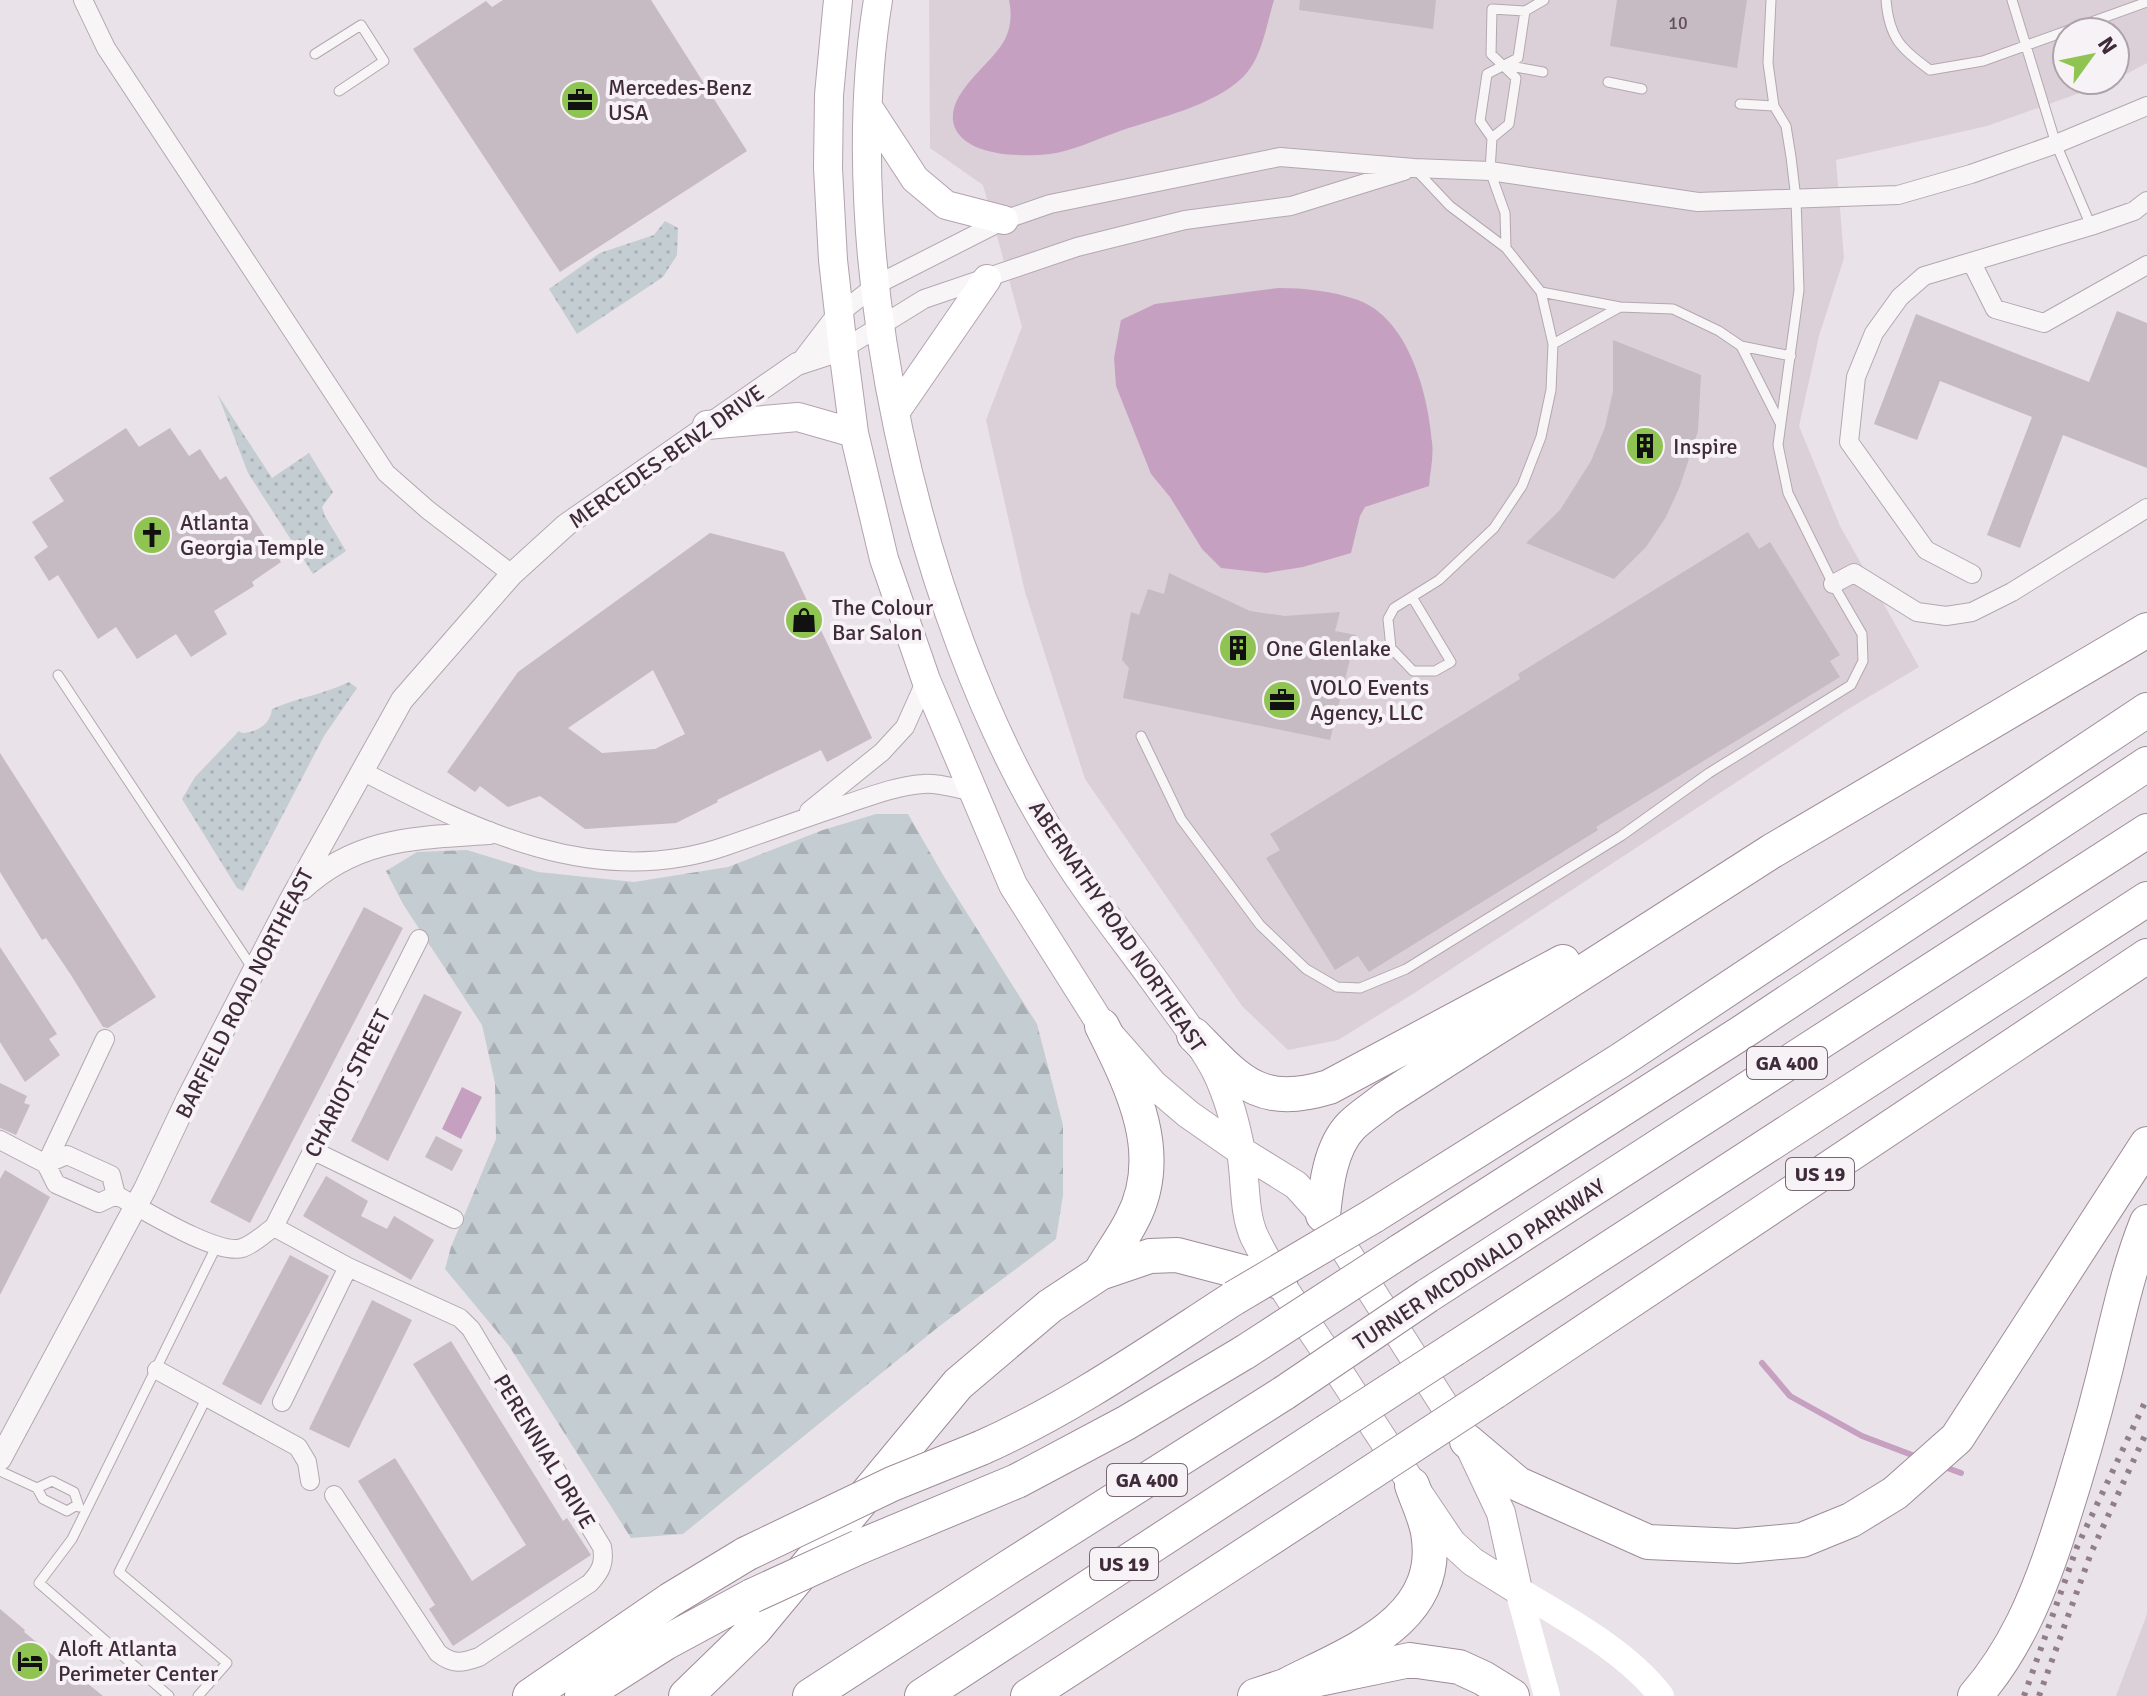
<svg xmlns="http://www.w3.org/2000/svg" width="2147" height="1696" font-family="Signika,sans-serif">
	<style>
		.built { fill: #dbd0d8; fill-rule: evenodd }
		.grass { fill: url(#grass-dots) }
		.forest { fill: url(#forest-firs) }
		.water { fill: #c6a0c1 }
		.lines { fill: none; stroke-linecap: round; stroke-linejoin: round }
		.stream { stroke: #c6a0c1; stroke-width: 6 }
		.building { fill: #c6bac3; fill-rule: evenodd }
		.service-casing { stroke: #b3a7b1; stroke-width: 11 }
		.minor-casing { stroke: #b3a7b1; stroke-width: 20 }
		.tertiary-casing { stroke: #b3a7b1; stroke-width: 24 }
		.primary-casing { stroke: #b4a2b0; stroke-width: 30 }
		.motorway-casing { stroke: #9f8b9a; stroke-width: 36 }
		.service { stroke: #f8f5f7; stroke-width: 9 }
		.minor { stroke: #f8f5f7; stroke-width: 18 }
		.tertiary { stroke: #f8f5f7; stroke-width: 22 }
		.secondary { stroke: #fff; stroke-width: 26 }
		.primary { stroke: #fff; stroke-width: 28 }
		.motorway { stroke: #fff; stroke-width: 34 }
		.rail { stroke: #927d8d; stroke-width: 6; stroke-dasharray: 4 8; stroke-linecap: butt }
		.motorway-bridge-casing { stroke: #9f8b9a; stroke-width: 36; stroke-linecap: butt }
		.motorway-bridge { stroke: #fff; stroke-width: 34 }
		.labels { text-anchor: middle; stroke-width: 8; stroke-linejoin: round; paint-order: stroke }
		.number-label { font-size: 18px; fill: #624f5d }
		.shield { fill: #f7f2f6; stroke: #776773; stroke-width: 2 }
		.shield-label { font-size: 20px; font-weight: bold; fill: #402b3b }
		.poi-label { font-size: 22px; fill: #402b3b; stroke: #f7f2f6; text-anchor: start }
		.street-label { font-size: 22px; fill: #402b3b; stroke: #f7f2f6 }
	</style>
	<defs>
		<pattern id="grass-dots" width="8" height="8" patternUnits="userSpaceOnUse" patternTransform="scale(2)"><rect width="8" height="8" fill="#c4cdd2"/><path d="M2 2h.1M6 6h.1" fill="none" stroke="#a9b0b5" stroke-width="1.8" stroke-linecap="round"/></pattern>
		<pattern id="forest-firs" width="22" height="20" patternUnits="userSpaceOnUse" patternTransform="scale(2)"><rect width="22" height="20" fill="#c4cdd2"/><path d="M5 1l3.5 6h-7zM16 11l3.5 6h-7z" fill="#a9b0b5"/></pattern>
	</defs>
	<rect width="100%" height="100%" fill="#e9e2e8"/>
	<path class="built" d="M929,0H2147V63L2111,82L1987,126L1836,160L1844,258L1819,336L1799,426L1840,526L1919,667L1845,711L1416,992L1338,1040L1288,1050L1242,1006L1085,779L1025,592L986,420L1022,327L983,185L930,148ZM2067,32H2115V80H2067Z
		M2147,1613V1696H2116L2146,1617Z"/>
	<path class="grass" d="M665,221L678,228L677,255L663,277L577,334L549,289L600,253L654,235Z
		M218,395L272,478L309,453L333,492L322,507L325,516L346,551L313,574L248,473Z
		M349,682L357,688L324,736L243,891L237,888L182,799L195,777L239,731L242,733C257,732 270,725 272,709C297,698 324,694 349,682Z"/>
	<path class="forest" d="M876,814H908L943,875L1037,1024L1063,1125V1195L1056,1239L937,1328L683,1534L631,1538L509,1346L445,1269L451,1247L496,1139L495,1083L482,1025L403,904L386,871L417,852L467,850L538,872L634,882L728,867L823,830Z"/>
	<path class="water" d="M1009,0H1274C1266,26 1262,59 1242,78C1213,106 1157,118 1120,131C1097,139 1073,151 1050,154C1023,157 968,157 955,128C942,96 991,65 1004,41C1011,29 1012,13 1009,0Z
		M1278,288C1306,288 1332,291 1358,300C1409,319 1428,394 1432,442C1434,456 1430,472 1429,486L1365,507L1360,516L1351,553L1303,567L1266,573L1221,568L1202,549L1170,497L1151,474L1116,386L1114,358L1121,320L1155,304Z
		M462,1087L482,1097L461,1139L442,1129Z"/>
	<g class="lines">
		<path class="stream" d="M1762,1363L1790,1396L1862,1436L1920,1458
			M1942,1466L1961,1473"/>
	</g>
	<path class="building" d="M503,0H651L747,151L560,272L413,49L486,1L492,7Z
		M1300,0H1436L1433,29L1299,10Z
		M1617,0H1747L1737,68L1610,46Z
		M2117,311L2147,323V468L2063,435L2020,548L1987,535L2032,417L1940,381L1917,440L1874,424L1916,314L2089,382Z
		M1613,340L1701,375L1698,431L1680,486L1666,517L1646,547L1614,579L1526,543L1560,510L1591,461L1605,427L1613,391Z
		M126,428L139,447L170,428L189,456L200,449L220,480L226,476L281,562L252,582L254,586L214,611L227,634L191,657L176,634L137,659L116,627L98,639L58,575L49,581L34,557L48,547L32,522L64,501L49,478Z
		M1748,532L1759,549L1770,542L1840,655L1830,661L1840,677L1596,827L1598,830L1369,972L1358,956L1335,970L1266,858L1280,850L1270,834L1520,679L1518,674Z
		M710,533L784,552L872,738L827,762L821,750L717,800L718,802L676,823L585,829L540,796L508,807L480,786L475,792L447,772L518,672ZM653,670L685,734L655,749L602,753L568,728Z
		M1169,573L1250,611L1285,616L1340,612L1335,631L1356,635L1330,740L1123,698L1129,668L1122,660L1131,612L1139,615L1148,589L1164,594Z
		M0,753L156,997L108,1028L103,1027L71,975L46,938L42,940L0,872Z
		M364,907L403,928L250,1223L210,1202Z
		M0,947L57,1034L49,1039L60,1055L25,1082L0,1042Z
		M424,994L462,1012L388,1161L351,1141Z
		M0,1083L27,1096L24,1103L30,1105L16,1135L0,1128Z
		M436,1136L463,1150L452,1171L425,1157Z
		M5,1170L50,1197L0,1295V1179Z
		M326,1176L368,1201L361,1216L387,1229L394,1216L434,1240L411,1280L303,1216Z
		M290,1255L329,1276L261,1405L222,1384Z
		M372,1300L412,1320L349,1448L309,1429Z
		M451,1341L563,1521L567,1518L591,1555L453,1646L429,1609L435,1605L358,1481L395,1458L472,1581L526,1545L413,1364Z
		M0,1609L25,1630L24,1632L103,1696H0Z"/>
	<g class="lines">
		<defs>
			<path id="service" d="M1886,0C1889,38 1901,49 1930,70L1983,61L2147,2
				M2012,0L2056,144L2091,226
				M315,54L361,25L384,61L339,91
				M1505,65L1543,72
				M1608,82L1642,89
				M1740,104L1774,106
				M1492,138L1509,124L1516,78L1491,54L1492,9L1525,11L1544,0
				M1506,248L1505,213L1490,171L1492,138L1480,121L1487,74L1518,58L1525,11
				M1541,292L1620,307L1673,309L1719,331L1741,346L1791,356
				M1553,344L1620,307
				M1741,346L1780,423
				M1412,597L1451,662L1435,671H1413L1391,648L1388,619L1394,608L1439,580L1494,528L1522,486L1541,437L1551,390L1553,344L1541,292L1506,248L1450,206L1416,170
				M58,675L253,969
				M1141,736L1181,819L1260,925L1306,969L1337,987L1360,988L1406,969L1621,836L1709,773L1851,685L1863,661L1862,634L1833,584L1788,493L1778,445L1799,290L1796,199L1791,157L1786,126L1774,106L1768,63L1771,0
				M0,1471L37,1488L43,1499L67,1511L77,1505
				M37,1488L52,1481L74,1492L79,1507
				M169,1696L39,1583L72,1539L216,1247
				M198,1696L227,1663L119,1572L207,1397"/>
			<path id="minor" d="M83,0L106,48L386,473L428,510L512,574
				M1972,263L1995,309L2044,323L2147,265
				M839,314L876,285L1004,220L1050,204L1280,157L1414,168L1490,171L1698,202L1898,195L1971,174L2056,144L2147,106
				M843,349L924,299L1077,247L1185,220L1291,206L1404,171
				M1972,574L1926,550L1849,442L1856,377L1874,333L1900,297L1924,276L2091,226L2134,211L2147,201
				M1833,584L1854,573L1917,612L1946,616L1972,612L2012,592L2147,508
				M362,771C475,830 596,891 726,846C764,833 802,819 841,806C868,797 895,786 923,784C938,782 956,789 971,791
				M809,811L882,752L905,727L926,680
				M0,1140L46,1164L56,1184L99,1203L116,1195
				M314,1151L454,1219
				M46,1164L67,1155L111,1175L116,1195C141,1208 217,1256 242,1248C253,1245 265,1233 274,1227L419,939
				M46,1164L105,1039
				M274,1227L348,1267L460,1318L471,1329L602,1547C605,1563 601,1571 590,1583L479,1657C462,1663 453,1665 438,1653L334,1495
				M157,1370L298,1447L307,1462L310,1481
				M282,1402L348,1267"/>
			<path id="tertiary" d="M804,360L839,314
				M302,889C358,837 417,838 489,833
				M0,1459L145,1189L187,1100L290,901L402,700L512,574L566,525L797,364L843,349"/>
			<path id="primary" d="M838,0L829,95L828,168L833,260L843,349L854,433L884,559L926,680L1013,885L1102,1026L1154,1085L1188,1114L1241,1151L1296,1185L1323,1215L1467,1441L1501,1513L1518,1590
				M878,0C836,255 917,614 1051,834C1084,890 1126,941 1164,994C1182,1019 1202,1044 1216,1071C1228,1096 1236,1125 1241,1152C1246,1178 1243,1211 1254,1236C1275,1279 1304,1318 1330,1358C1370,1420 1410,1482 1452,1543L1473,1562L1518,1590
				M868,107L915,179L946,205L1004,220
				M896,411L987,279
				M707,425L798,417L854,433"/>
			<path id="motorway" d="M1194,1035C1239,1081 1259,1108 1329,1087L1563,962
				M1323,1215C1326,1186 1330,1148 1351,1126C1361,1116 1374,1108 1385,1099L1772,851L2147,630
				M1373,1216L1621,1060L2147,710
				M1399,1252L1744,1031L2147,764
				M1100,1273C1110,1255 1123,1238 1132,1220C1167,1154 1132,1086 1102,1026
				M1427,1296L2147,831
				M1454,1349L2147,899
				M1494,1392L2147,956
				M1467,1441L1518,1484L1648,1542L1737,1546L1802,1540L1851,1520L1895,1493L1957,1438L2147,1144
				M981,1448C1071,1408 1152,1351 1234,1298
				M859,1547L1017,1481L1126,1423L1245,1352
				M1285,1686C1348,1653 1444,1622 1428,1532C1425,1516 1417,1500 1412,1485
				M530,1696L670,1600L746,1554
				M582,1696L665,1643L752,1596
				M686,1696L755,1629L958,1384L1050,1306L1100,1273L1150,1256L1177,1255L1280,1282
				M810,1696L1009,1567L1284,1393
				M922,1696L1326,1432
				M1028,1696L1329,1500
				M1255,1696L1285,1686L1410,1660L1459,1667L1483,1678L1512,1696
				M1975,1696C2015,1650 2037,1597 2056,1540C2074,1485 2090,1431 2104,1375C2117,1323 2127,1272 2147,1222"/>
		</defs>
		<use href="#service" class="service-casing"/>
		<use href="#minor" class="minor-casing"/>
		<use href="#tertiary" class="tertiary-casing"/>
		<use href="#primary" class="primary-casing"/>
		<use href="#motorway" class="motorway-casing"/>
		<use href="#service" class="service"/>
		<use href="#minor" class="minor"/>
		<use href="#tertiary" class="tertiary"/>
		<path class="secondary" d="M1518,1590C1565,1618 1628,1652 1661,1696
			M1518,1590L1547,1696"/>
		<use href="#primary" class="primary"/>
		<use href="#motorway" class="motorway"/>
		<path class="rail" d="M2024,1696L2077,1547L2147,1398
			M2039,1696L2091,1553L2147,1431"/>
		<defs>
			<path id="motorway-bridge" d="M1234,1298L1373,1216
				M1245,1352L1399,1252
				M1284,1393L1427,1296
				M1326,1432L1454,1349
				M1329,1500L1494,1392
				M746,1554L892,1484L981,1448
				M752,1596L859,1547"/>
		</defs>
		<use href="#motorway-bridge" class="motorway-bridge-casing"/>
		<use href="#motorway-bridge" class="motorway-bridge"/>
	</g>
	<defs>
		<symbol id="office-disc" viewBox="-11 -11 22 22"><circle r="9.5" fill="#8fc352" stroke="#f7f2f6"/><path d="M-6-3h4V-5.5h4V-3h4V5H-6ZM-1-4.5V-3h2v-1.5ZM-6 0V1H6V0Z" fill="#111"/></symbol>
		<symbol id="building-disc" viewBox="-11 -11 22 22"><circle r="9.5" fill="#8fc352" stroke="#f7f2f6"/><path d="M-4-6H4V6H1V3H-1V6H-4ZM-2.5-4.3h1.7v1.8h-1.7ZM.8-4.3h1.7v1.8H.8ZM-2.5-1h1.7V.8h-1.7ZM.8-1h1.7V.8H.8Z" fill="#111"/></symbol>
		<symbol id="church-disc" viewBox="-11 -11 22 22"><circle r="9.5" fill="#8fc352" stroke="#f7f2f6"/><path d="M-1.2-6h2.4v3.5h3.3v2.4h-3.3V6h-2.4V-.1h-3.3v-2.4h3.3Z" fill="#111"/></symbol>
		<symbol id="shop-disc" viewBox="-11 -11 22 22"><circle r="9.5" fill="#8fc352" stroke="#f7f2f6"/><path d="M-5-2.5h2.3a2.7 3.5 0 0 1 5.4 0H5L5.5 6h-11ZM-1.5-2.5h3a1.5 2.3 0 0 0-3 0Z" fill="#111"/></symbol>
		<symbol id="hotel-disc" viewBox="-11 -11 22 22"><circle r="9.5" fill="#8fc352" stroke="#f7f2f6"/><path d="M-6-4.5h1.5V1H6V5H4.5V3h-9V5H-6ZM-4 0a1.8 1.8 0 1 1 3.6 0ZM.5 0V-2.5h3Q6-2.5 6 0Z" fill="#111"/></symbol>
	</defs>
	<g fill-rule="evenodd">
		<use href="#office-disc" x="558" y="78" width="44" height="44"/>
		<use href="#building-disc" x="1623" y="424" width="44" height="44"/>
		<use href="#church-disc" x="130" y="513" width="44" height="44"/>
		<use href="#shop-disc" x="782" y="598" width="44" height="44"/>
		<use href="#building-disc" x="1216" y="626" width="44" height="44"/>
		<use href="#office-disc" x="1260" y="678" width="44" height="44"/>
		<use href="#hotel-disc" x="8" y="1639" width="44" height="44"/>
	</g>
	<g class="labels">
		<g class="number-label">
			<text x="1678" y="29">10</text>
		</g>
		<g class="shield">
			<rect x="1747" y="1047" width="80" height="32" rx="6"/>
			<rect x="1786" y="1158" width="68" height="32" rx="6"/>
			<rect x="1107" y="1464" width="80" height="32" rx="6"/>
			<rect x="1090" y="1548" width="68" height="32" rx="6"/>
		</g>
		<g class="shield-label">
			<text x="1787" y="1070">GA 400</text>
			<text x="1820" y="1181">US 19</text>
			<text x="1147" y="1487">GA 400</text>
			<text x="1124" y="1571">US 19</text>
		</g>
		<g class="poi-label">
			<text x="608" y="95">Mercedes-Benz<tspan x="608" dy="25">USA</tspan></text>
			<text x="1673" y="454">Inspire</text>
			<text x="180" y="530">Atlanta<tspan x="180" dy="25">Georgia Temple</tspan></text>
			<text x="832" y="615">The Colour<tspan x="832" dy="25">Bar Salon</tspan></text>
			<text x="1266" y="656">One Glenlake</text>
			<text x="1310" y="695">VOLO Events<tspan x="1310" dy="25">Agency, LLC</tspan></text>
			<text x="58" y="1656">Aloft Atlanta<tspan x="58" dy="25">Perimeter Center</tspan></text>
		</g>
		<g class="street-label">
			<text transform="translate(666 456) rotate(-35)" y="8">MERCEDES-BENZ DRIVE</text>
			<text transform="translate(1118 926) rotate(56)" y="8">ABERNATHY ROAD NORTHEAST</text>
			<text transform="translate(244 993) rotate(-63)" y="8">BARFIELD ROAD NORTHEAST</text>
			<text transform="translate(347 1083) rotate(-63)" y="8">CHARIOT STREET</text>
			<text transform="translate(1479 1264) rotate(-33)" y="8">TURNER MCDONALD PARKWAY</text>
			<text transform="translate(545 1451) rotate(59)" y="8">PERENNIAL DRIVE</text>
		</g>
	</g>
	<g transform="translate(2091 56) rotate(57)"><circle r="38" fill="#f7f2f6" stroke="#aea2ab" stroke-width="2"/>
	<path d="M0-6L14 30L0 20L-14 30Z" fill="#8fc352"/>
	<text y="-12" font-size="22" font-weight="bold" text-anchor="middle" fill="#402b3b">N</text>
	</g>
</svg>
